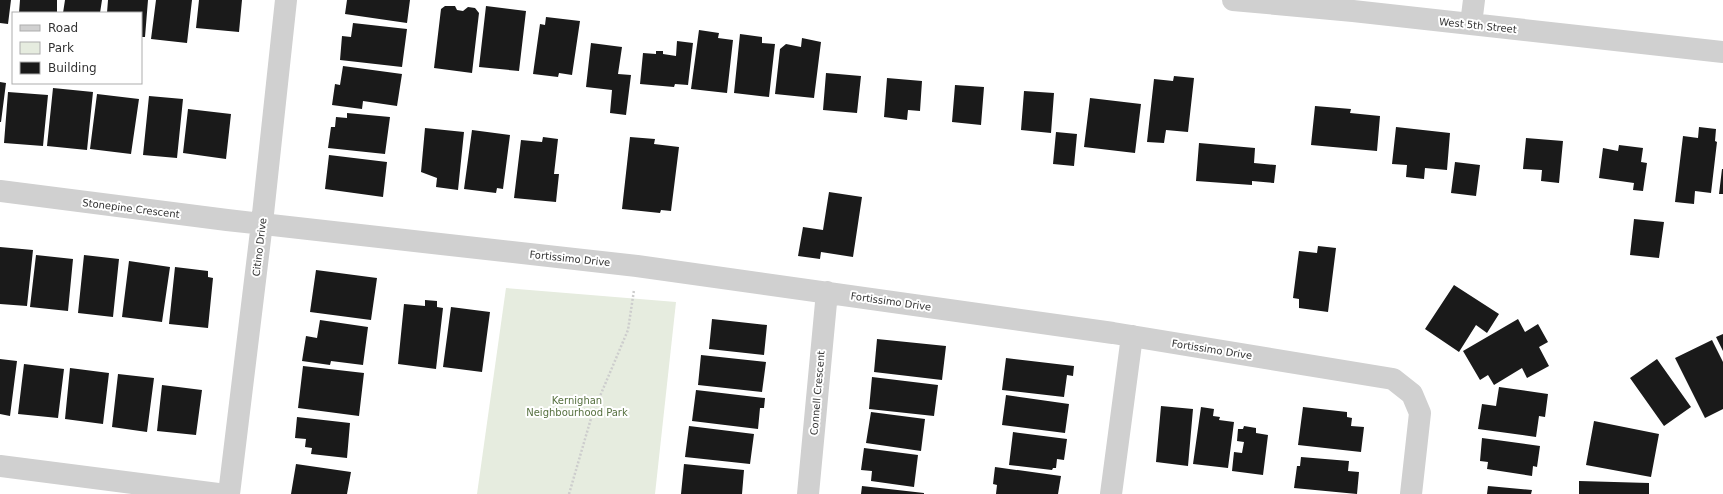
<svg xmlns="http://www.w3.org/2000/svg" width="1723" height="494" font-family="'DejaVu Sans',sans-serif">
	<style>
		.green { fill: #e6ecdf }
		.building { fill: #1a1a1a }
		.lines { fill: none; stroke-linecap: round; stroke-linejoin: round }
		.path { stroke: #cdcdcd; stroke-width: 2.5; stroke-dasharray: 2 2; stroke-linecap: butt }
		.minor { stroke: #d0d0d0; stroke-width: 22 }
		.labels { text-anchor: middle; stroke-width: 4; stroke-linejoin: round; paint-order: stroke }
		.street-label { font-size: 10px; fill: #333; stroke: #fff }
		.park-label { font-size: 10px; fill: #56703f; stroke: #fff }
	</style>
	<rect width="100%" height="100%" fill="#fff"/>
	<path class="green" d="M506,288L676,302L655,494H477Z"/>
	<path class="building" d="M0,0H11L8,24L0,23Z
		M20,0H57V13H19Z
		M65,0H102L100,13H63Z
		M108,0H148L145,37H141V13H107Z
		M156,0H192L187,43L151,39Z
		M199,0H242L239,32L196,28Z
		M347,0H410L407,23L345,14Z
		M445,6H455L457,10L463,11L468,7L475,8L479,13L472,73L434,68L441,9Z
		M486,6L526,11L519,71L479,67Z
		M546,17L580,21L572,75L559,73L558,77L533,74L540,24L545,25Z
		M353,23L407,29L402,67L340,60L342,36L351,37Z
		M699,30L719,33L718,38L733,40L727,93L691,89Z
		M740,34L762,37V43L775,44L769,97L734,93Z
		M802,38L821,42L814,98L775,94L780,49L786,44L801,47Z
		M677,41L693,43L688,85L675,84L674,87L640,84L643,53L656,54V51H663V54L676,56Z
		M591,43L622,47L618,74L631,75L626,115L610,113L612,90L586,87Z
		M343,66L402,74L397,106L363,101L362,109L332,105L335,84L340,85Z
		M826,73L861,76L857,113L823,110Z
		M1174,76L1194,78L1188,132L1166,130L1164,143L1147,142L1154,79L1173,81Z
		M887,78L922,81L920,111L908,110L907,120L884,117Z
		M0,82L6,83L1,122H0Z
		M955,85L984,87L981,125L952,122Z
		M53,88L93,92L87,150L47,146Z
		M1024,91L1054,93L1051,133L1021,130Z
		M8,92L48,95L43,146L4,143Z
		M97,94L139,99L131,154L90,149Z
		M149,96L183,99L177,158L143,155Z
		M1090,98L1141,104L1135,153L1084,147Z
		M1315,106L1351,109L1350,113L1380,116L1377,151L1311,145Z
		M188,109L231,114L226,159L183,153Z
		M347,113L390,117L385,154L328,148L331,127H335L336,117L347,118Z
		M1396,127L1450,133L1447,170L1425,168L1424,179L1406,177L1407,165L1392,164Z
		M1699,127L1716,129L1715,141L1717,142L1711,193L1695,191L1694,204L1675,202L1683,136L1698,138Z
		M425,128L464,132L458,190L436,187L437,178L421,172Z
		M472,130L510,135L503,189L497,188L496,193L464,189Z
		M1056,132L1077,134L1074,166L1053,164Z
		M543,137L558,139L554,174H559L556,202L514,198L521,140L542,142Z
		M630,137L655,139L654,144L679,147L671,211L661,210L660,213L622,209Z
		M1526,138L1563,141L1559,183L1541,181L1542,170L1523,169Z
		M1199,143L1255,148L1254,163L1276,165L1274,183L1252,181V185L1196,181Z
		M1619,145L1643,148L1641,162L1647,163L1643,191L1633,190L1634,183L1599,178L1603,148L1618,151Z
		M329,155L387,162L383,197L325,189Z
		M1455,162L1480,165L1476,196L1451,193Z
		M1722,169H1723V194H1719Z
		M829,192L862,197L853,257L821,252L820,259L798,256L803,227L823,230Z
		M1634,219L1664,222L1659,258L1630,255Z
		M1318,246L1336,248L1328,312L1299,308V299L1293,298L1299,251L1317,253Z
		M0,247L33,250L27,306L0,304Z
		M36,255L73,259L68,311L30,307Z
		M84,255L119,259L113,317L78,313Z
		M129,261L170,267L162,322L122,317Z
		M175,267L208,271V277L213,278L208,328L169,324Z
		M316,270L377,278L371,320L310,312Z
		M1454,285L1499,314L1487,333L1476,325L1459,352L1425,329Z
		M425,300L437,301V307L443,308L436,369L398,364L404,304L425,306Z
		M451,307L490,312L482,372L443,367Z
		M712,319L767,325L764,355L709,349Z
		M1518,319L1525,332L1538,324L1548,342L1539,347L1549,366L1527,378L1522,368L1494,385L1488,375L1480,380L1463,351Z
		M320,320L368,327L363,365L331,361L330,365L302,361L306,336L317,338Z
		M1723,334V351L1716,337Z
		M877,339L946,346L942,380L874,372Z
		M1712,340L1723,362V409L1705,418L1675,358Z
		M701,355L766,362L762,392L698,385Z
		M1006,358L1074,366L1073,376L1067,375L1064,397L1002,390Z
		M0,359L17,361L10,416L0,414Z
		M1657,359L1691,407L1664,426L1630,378Z
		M24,364L64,369L58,418L18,414Z
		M303,366L364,373L359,416L298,408Z
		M70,368L109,373L103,424L65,419Z
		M118,374L154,378L147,432L112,427Z
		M872,377L938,385L934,416L869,409Z
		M162,385L202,390L196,435L157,431Z
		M1499,387L1548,394L1545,417L1539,416L1536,437L1478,429L1482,404L1496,406Z
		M696,390L765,398L764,408H760L758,429L692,421Z
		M1006,395L1069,404L1065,433L1002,425Z
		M1161,406L1193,409L1188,466L1156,462Z
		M1201,407L1214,409L1213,416L1220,417L1219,420L1234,422L1228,468L1193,464Z
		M1303,407L1347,412V417L1352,418L1351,426L1364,427L1361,452L1298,445Z
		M871,412L925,419L921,451L866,443Z
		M297,417L350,423L347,458L311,454L312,448L305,447L306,439L295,438Z
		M1594,421L1659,434L1651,477L1586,465Z
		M689,426L754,434L750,464L685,457Z
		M1244,426L1256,428V433L1268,435L1263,475L1232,471L1234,452L1242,453L1244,442L1237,441L1238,429H1243Z
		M1013,432L1067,439L1064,460L1057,459L1056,468H1053L1052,470L1009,465Z
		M1482,438L1540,446L1537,467L1533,466L1532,476L1487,469L1488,462L1480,461Z
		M864,448L918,455L914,487L871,481L872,471L861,470Z
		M1301,457L1349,461L1348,471L1359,472L1357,494L1294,488L1297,466H1300Z
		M296,464L351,472L347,494H291Z
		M684,464L744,470L742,494H681Z
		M995,467L1061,476L1058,494H996L997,485L993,484Z
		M1579,481L1649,483V494H1579Z
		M862,486L924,493V494H861Z
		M1488,486L1532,490L1531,494H1487Z"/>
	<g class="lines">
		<path class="path" d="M569,494L592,415L628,330L634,290"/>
		<path class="minor" d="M1233,0L1353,11L1723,52
			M1471,24L1474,0
			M0,191L227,220L637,266L1113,333L1393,379L1412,394L1420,413L1411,494
			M0,466L218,494
			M229,494L262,223L286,0
			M808,494L827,292
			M1111,494L1132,336"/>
	</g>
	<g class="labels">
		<g class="street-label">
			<text transform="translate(1478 25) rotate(6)" y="4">West 5th Street</text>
			<text transform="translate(131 208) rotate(7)" y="4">Stonepine Crescent</text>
			<text transform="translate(259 247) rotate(-83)" y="4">Citino Drive</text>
			<text transform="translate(570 258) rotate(6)" y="4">Fortissimo Drive</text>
			<text transform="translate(891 301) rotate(8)" y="4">Fortissimo Drive</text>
			<text transform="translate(1212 349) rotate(9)" y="4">Fortissimo Drive</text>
			<text transform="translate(817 393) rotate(-85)" y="4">Connell Crescent</text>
		</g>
		<g class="park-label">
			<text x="577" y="404">Kernighan<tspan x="577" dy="12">Neighbourhood Park</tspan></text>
		</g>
	</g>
	<rect x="12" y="12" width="130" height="72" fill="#ffffff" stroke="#adadad"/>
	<rect x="20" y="25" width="20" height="6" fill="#d0d0d0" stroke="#adadad"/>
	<text x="48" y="32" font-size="12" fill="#333333">Road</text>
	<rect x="20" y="42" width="20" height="12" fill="#e6ecdf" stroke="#adadad"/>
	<text x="48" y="52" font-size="12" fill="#333333">Park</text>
	<rect x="20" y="62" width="20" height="12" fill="#1a1a1a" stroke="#adadad"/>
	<text x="48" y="72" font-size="12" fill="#333333">Building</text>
</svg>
